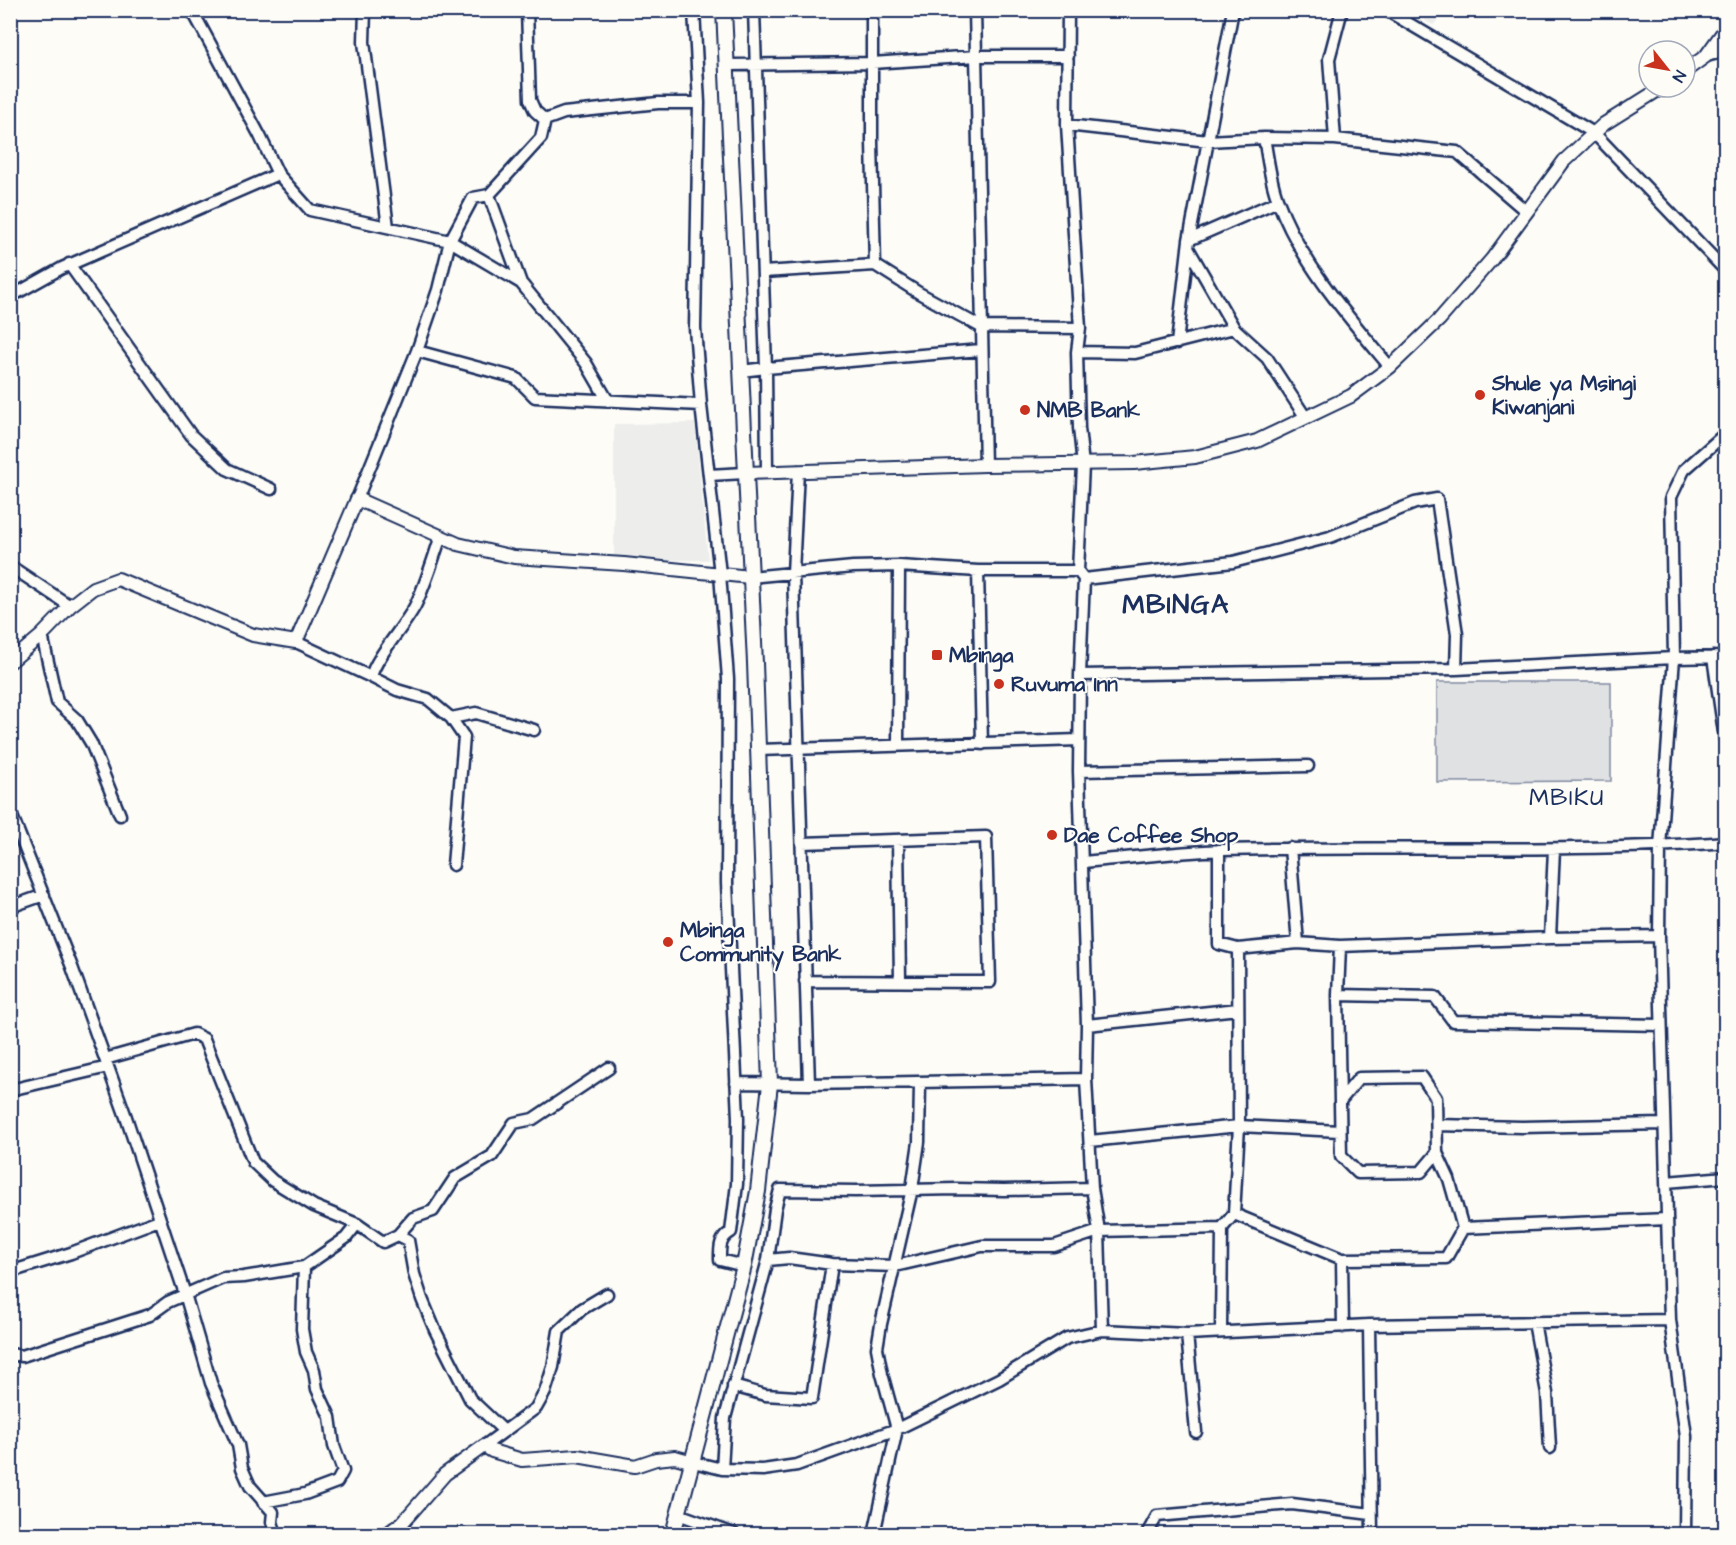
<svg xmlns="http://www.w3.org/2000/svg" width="1736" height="1545" font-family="'Architects Daughter',sans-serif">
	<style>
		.built { fill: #edeeec }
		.green { fill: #e0e1e3; stroke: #7e88a0; stroke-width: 1.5 }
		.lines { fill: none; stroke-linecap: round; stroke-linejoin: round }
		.minor-casing { stroke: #1b2f5e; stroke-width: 15 }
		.tertiary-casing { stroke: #1b2f5e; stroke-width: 16 }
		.secondary-casing { stroke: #1b2f5e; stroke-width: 18 }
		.minor { stroke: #fdfcf7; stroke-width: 10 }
		.tertiary { stroke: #fdfcf7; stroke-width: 12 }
		.secondary { stroke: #fdfcf7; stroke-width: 14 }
		.poi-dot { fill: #c8321e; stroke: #fdfcf7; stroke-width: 2 }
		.labels { text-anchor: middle; stroke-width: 4.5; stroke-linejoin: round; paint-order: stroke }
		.poi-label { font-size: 21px; font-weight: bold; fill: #1b2f5e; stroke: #fdfcf7; text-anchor: start }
		.quarter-label { font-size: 24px; letter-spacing: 1.5px; fill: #1b2f5e; stroke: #fdfcf7 }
		.district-label { font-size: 27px; font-weight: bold; letter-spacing: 1.5px; fill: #1b2f5e; stroke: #fdfcf7 }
	</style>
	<rect width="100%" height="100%" fill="#fdfcf7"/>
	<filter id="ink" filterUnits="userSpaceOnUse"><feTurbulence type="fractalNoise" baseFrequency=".0167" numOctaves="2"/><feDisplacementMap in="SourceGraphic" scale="12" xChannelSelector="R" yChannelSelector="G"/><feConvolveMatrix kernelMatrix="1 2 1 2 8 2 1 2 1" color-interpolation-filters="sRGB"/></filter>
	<g filter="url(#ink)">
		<path class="built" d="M1408,11H1448L1433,25Z
			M695,423L708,560H614V424Z"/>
		<path class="green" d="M1437,682H1611V781L1437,782Z"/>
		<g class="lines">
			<defs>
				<path id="minor" d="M192,10L260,136L278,174L310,210L450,241L521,283
					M365,10L364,42L388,227
					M527,10L530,100L535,111L545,120
					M694,10L699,103L695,328L701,405L720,574L728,679L727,883L738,1118L737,1184L731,1232C719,1239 720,1248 720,1260L744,1266
					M754,10L766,368L767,472
					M975,10L985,465
					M1068,10L1067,125L1080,328L1077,352L1079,428L1083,465L1078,571L1084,579L1080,675L1079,771L1087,1025L1086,1079L1092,1188L1099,1231L1102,1330
					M1386,10L1594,133L1726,271
					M1706,56L1726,51
					M727,65L872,63L977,56H1068
					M1067,125L1208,141L1264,138L1335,139L1457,152L1527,212
					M1264,138C1268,158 1270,181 1278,201C1300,262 1349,318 1390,367
					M1335,139L1329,59L1342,10
					M489,195L521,283L586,363L608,401
					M1189,240L1278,201
					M1188,248L1234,328L1267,358L1306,418
					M69,264L191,435L227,469L271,489
					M875,265L919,293L981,327L1080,328
					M763,272L875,265L872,142V10
					M10,297L62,268L278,174
					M1177,343L1189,240L1233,10
					M417,351L516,378L535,397L701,405
					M1077,352L1135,353L1234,328
					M741,371L766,368L981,350
					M798,471L793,573L809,1084
					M709,475L745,473
					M357,499L417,351L438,290L450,241L473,198L489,195L541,138L545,120L564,113L658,103H699
					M441,536C433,559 426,584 415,606C404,627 375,658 371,677L397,690L428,699L451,718L464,737L453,865
					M10,566L70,606
					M978,571L982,744
					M750,577L853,567L899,566L978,571H1078
					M1084,579L1233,562L1330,537L1415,503L1437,499L1457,634L1456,669
					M42,635L57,702L77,720L91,743L120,815
					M296,642L371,677
					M1713,657L1726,746
					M1080,675L1456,669L1674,658L1726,657
					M451,718L476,713L534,730
					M898,745L899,566
					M758,750L1079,740
					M1079,771L1308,766
					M10,811L72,967L126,1117L185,1294L211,1383L238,1445L242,1468L250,1486L273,1512L272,1522L276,1534
					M898,840L900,980
					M802,843L986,837L990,982L805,981
					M1290,848L1298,943
					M1219,850V944L1238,949L1239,1126L1234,1214L1222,1228L1221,1331
					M1082,862C1129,858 1176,852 1222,850C1390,845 1558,854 1726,842
					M10,907L44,895
					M1550,938L1554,849
					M1238,949L1298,943L1340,946L1550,938L1659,936
					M1338,995L1435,997L1453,1021L1661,1025
					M1087,1025L1238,1009
					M105,1059L194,1034L204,1039L253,1162L273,1181L314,1206L357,1224L383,1242L398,1235L413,1218L433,1211L455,1178L492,1156L514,1123L533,1119L609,1068
					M736,1083L809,1084L1086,1079
					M10,1090L108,1067
					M1340,1101L1359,1078L1422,1077L1436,1098L1437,1153L1421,1172L1358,1173L1341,1156L1338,995L1340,946
					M1437,1125L1522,1127L1664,1124
					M1090,1141L1239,1126L1340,1131
					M1437,1153L1449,1179L1463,1228L1667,1219
					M1666,1182L1726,1177
					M1234,1214L1342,1259L1446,1258L1463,1228
					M398,1235L408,1240L414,1274L422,1299L435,1330L470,1399L504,1431
					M1342,1259L1343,1327
					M768,1260L789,1258L832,1264L895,1266L982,1246H1054L1099,1231L1222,1228
					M10,1272L71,1253L159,1220
					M1534,1322L1547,1393L1550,1448
					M1369,1325L1372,1534
					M1187,1334L1196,1432
					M10,1354L22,1356L150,1315L168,1302L223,1278L244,1277L304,1267L346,1238L357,1224
					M733,1386L765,1395L812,1398L832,1264
					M484,1446L536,1408L545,1392L553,1367L559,1331L582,1309L607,1294
					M693,1462L722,1469L763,1470L797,1465L897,1429L999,1379L1067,1338L1102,1330L1187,1334L1369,1325L1670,1320
					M722,1469L725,1418L768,1260L775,1209L780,1190L856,1191L957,1189L1004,1190L1092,1188
					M263,1502L305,1494L337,1482L343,1471L334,1446L330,1417L317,1389L314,1370L306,1352L302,1329L304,1267
					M678,1514L734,1534
					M874,1534L897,1429L882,1374L877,1348L881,1324L912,1189L919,1142L920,1083
					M1147,1534L1157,1516L1292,1504L1371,1514
					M1685,1534L1686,1436L1670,1320L1659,936L1660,847L1674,658L1671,497L1684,470L1726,433"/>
				<path id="tertiary" d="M1685,71L1706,56L1726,28
					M745,473L985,465L1134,463L1195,457L1257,441L1351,396L1390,367L1439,320L1492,259L1564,161L1604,124L1663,87
					M10,662L42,635L70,606L93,588L118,579L253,635L296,642L357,499L458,544L514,557L624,564L750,577
					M387,1534L403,1522L445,1474L484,1446L492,1451L522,1460L577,1456L635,1466L656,1459L675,1457L693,1462"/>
				<path id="secondary" d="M673,1534L744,1266L758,1191L770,1084L755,663L724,10"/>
			</defs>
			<use href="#minor" class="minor-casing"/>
			<use href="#tertiary" class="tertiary-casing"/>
			<use href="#secondary" class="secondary-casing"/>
			<use href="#minor" class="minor"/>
			<use href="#tertiary" class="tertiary"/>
			<use href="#secondary" class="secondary"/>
		</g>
	</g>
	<g class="poi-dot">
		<circle cx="1480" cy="395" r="6"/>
		<circle cx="1025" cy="410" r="6"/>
		<rect x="931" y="649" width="12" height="12" rx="3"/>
		<circle cx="999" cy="684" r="6"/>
		<circle cx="1052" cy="835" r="6"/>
		<circle cx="668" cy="942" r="6"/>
	</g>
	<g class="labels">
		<g class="poi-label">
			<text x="1492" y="390">Shule ya Msingi<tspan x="1492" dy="24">Kiwanjani</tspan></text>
			<text x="1037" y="417">NMB Bank</text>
			<text x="949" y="662">Mbinga</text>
			<text x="1011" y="691">Ruvuma Inn</text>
			<text x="1064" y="842">Dae Coffee Shop</text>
			<text x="680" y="937">Mbinga<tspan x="680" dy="24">Community Bank</tspan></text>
		</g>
		<g class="quarter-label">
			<text x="1567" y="805">MBIKU</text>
		</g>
		<g class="district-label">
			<text x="1176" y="613">MBINGA</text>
		</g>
	</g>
	<rect width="1736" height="1545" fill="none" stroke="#fdfcf7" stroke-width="36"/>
	<rect x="18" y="18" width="1700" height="1509" fill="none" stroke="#1b2f5e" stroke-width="2" filter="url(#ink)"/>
	<g transform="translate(1667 69) rotate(121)"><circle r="28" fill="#fdfcf7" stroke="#a3aaba" stroke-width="1.5"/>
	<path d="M0-4.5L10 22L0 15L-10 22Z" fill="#c8321e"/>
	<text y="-9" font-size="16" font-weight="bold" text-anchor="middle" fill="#1b2f5e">N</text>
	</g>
</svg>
